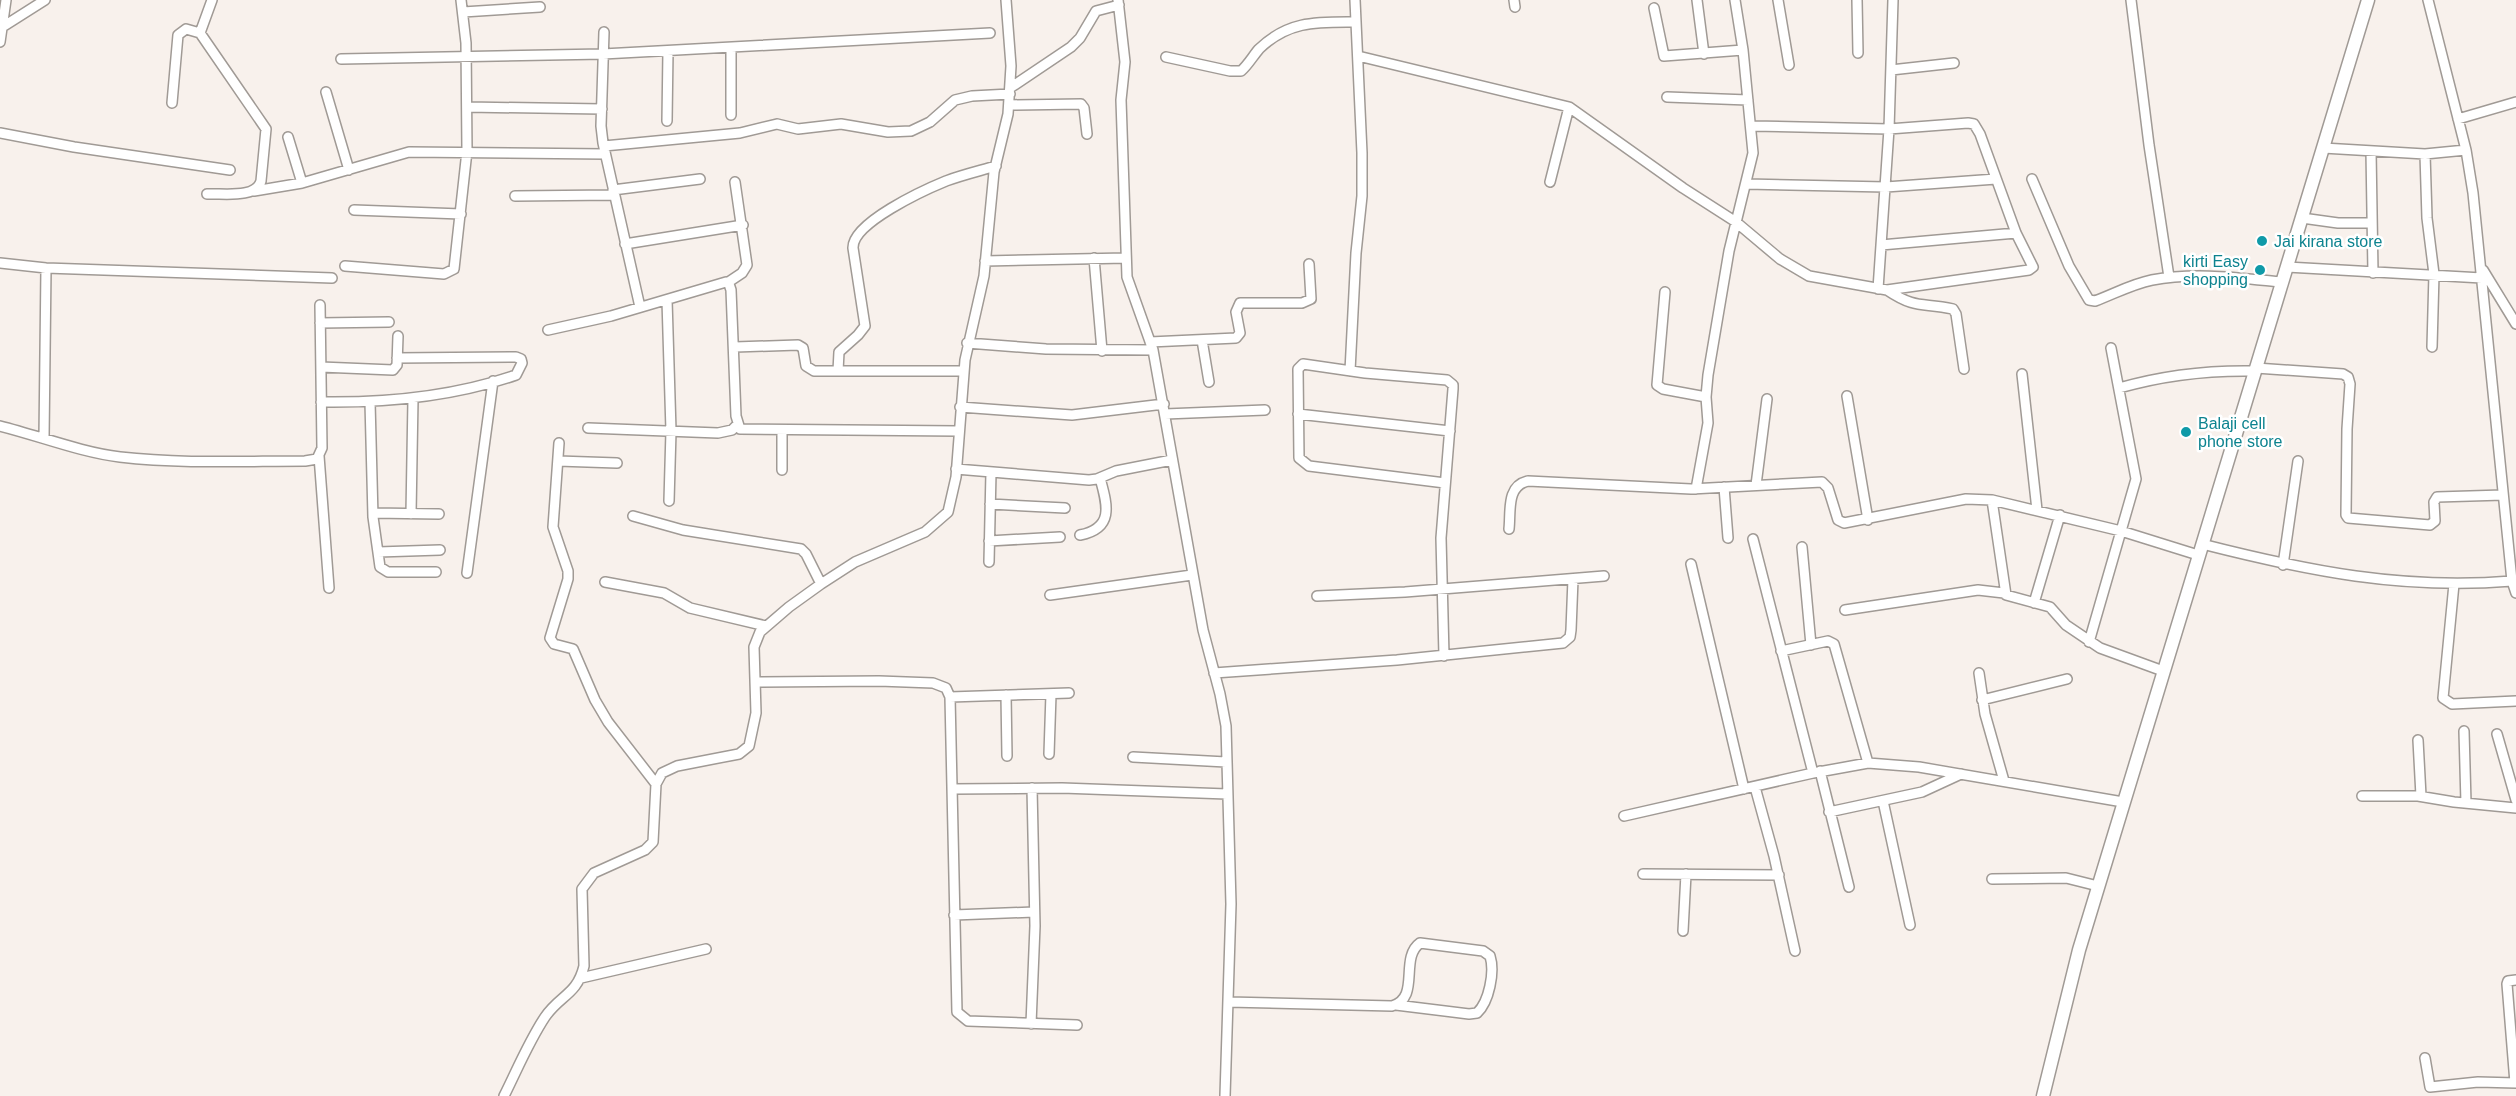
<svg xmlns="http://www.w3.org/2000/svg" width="2516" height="1096" font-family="Helvetica,sans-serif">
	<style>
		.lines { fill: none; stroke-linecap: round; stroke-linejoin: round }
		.minor-casing { stroke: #a09a95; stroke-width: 12 }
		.tertiary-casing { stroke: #a09a95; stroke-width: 15 }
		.minor { stroke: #fff; stroke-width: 9 }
		.tertiary { stroke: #fff; stroke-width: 12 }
		.culture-dot { fill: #0f9aa8; stroke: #fff; stroke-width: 2 }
		.labels { text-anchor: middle; stroke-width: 5; stroke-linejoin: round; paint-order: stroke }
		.culture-label { font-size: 16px; fill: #0d838f; stroke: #fff; text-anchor: start }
	</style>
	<rect width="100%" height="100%" fill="#f8f1ec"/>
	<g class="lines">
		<defs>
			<path id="minor" d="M1118,0L1125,62L1121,100L1127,277L1153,350L1203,630L1220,694L1226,726L1231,904L1225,1096
				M1514,0L1515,7
				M1697,0L1704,54
				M1778,0L1789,65
				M1857,0L1858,53
				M2131,0L2149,145L2169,277
				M2428,0L2466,150L2473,193L2512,581L2516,593
				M1654,8L1664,56L1743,50
				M463,12L540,7
				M4,26L45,0
				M604,32L601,126L603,143L640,307
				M0,42L6,0
				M1358,56L1569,107L1683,188L1736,222L1780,259L1809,276L1887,290L2029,270L2033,267L2016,233L1980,134L1974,124L1968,123L1889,129L1752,126
				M1166,57L1230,71H1241C1248,65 1253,56 1259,49C1289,20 1318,22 1356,22
				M341,59L603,54L990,33
				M1891,70L1954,63
				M1010,88L1071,47L1080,38L1096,11L1119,5
				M326,92L349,170
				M1667,97L1748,100
				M172,103L178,35L186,29L200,33
				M1009,105L1081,104L1084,108L1087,134
				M467,107L602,109
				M731,115V48
				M2458,119L2516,102
				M667,121L668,51
				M0,133L74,147L230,170
				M288,137L302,183
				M604,146L740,133L777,124L798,129L841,124L888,132L911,131L930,122L955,100L972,96L1010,94
				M2323,148L2425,154L2466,150
				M2371,151L2373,273
				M2425,154L2427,218L2434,274L2432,347
				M2032,179L2069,266L2089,300L2095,301C2114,294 2132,284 2152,280C2195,272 2239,278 2282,282
				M1550,182L1569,107
				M1746,184L1886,187L1996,179
				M613,190L700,179
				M254,191L302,183L409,152L605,154
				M207,194C222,193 256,199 261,181L266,129L200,33L212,0
				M515,196L614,195
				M354,210L461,214
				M2302,218L2338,223H2372
				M625,244L743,225
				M1881,245L2016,233
				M1094,258L1102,351
				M985,261L1126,258
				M0,263L46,268L332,278
				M345,266L444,274L454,269L467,151L466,43L461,0
				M2287,267L2482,278
				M2483,270L2516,324
				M727,283L742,273L747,265L735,182
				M1878,289L1889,129L1893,0
				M1887,290C1917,310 1922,302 1953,309L1956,314L1964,369
				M1665,292L1657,385L1663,389L1706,397
				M667,300L671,431L669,501
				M320,323L389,322
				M548,330L611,316L726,282L729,284L731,290L736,416L740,429L958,431
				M1202,340L1209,382
				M1150,342L1236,338L1240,333L1236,312L1240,303H1302L1311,299L1309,264
				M967,343L1046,349L1153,350
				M735,347L798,345L803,348L806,366L814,371H964
				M321,367L393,370L397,365L398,336
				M2256,368L2343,374L2348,377L2350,384L2347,429L2346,515L2348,518L2430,525L2435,521L2434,502L2437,497L2503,495
				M838,371L839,352L858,335L865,326L853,248C852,223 924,190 946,181C962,175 979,171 996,166
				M1350,371L1356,253L1362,196V153L1355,0
				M2022,374L2037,510
				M2119,388C2164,375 2208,370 2255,371
				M1847,396L1868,520
				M321,402C387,403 453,397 516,375L522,363L521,359L516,357L397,358
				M370,402L373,517L380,567L388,572H436
				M960,407L1072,415L1164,404
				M1165,414L1265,410
				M1298,414L1450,431
				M0,426C40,436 80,452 120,457C181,464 244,461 305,461L317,459L322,448L320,305
				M588,428L718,433L732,430L737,425
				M782,431V470
				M44,438L46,268
				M559,443L553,527L568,571V579L550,638L554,644L573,649L595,700L608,722L656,784
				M319,456L329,588
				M558,461L617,463
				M956,469L1089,480L1097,479L1116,471L1172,460
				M1756,485L1767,399
				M1724,487L1728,538
				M1696,489L1708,423L1706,397L1708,375L1729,251L1753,153L1743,50L1735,0
				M1992,500L2006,595L2050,607L2066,625L2100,648L2163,671
				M990,504L1065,508
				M373,513L439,514
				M411,514L413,399
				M633,516L683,530L801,549L806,554L821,584
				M1509,529C1511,511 1506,486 1528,481L1691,489L1822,482L1828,488L1838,520L1844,523L1966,499L1992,500L2121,531L2198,555
				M1080,535C1115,528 1107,504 1100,478
				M1753,539L1813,773
				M989,541L1060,537
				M2202,544C2308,571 2402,590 2512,581
				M1802,547L1811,645
				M378,552L440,550
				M989,562L991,472
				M1691,564L1744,789
				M2283,565L2298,461
				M467,573L493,381
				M605,582L664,593L690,608L766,626
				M2454,584L2443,698L2452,704L2516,701
				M1050,595L1192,575
				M1317,596L1405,592L1604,576
				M2034,603L2060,515
				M1845,610L1978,590L2004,593
				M2089,642L2136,479L2111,348
				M1781,651L1828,641L1834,644L1868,763
				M1444,656L1441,538L1453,389V385L1447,380L1365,373L1310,365L1303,364L1298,369L1299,458L1309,466L1445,483
				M1214,673L1397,660L1563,643L1570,637L1571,630L1573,579
				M1979,673L1985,714L2004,781
				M755,682L879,681L933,683L946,688L950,697L957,1012L968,1021L1077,1025
				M1006,695L1007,756
				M950,697L1069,693
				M1982,700L2067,679
				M2464,731L2466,803
				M2497,734L2516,800
				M2418,740L2421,796
				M1049,754L1051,694
				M1133,757L1226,762
				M1820,771L1849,887
				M1755,787L1774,856L1795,951
				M953,789L1062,788L1227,794
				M2362,796H2418L2454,802L2516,808
				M1883,801L1910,925
				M1829,812L1922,792L1961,774
				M1624,816L1813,773L1868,763L1919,767L2123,802
				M1643,874L1779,875
				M1992,879L2066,878L2098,886
				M954,915L1034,912
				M1683,931L1686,874
				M581,978L706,949
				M1228,1002L1392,1006C1421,998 1399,958 1420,943L1483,951L1490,956C1495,972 1489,1002 1477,1013L1469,1014L1396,1005
				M1031,1024L1035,926L1032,788
				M2425,1058L2430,1087L2478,1082L2516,1083
				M2515,1083L2507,984L2508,981L2516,980
				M504,1096C517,1070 529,1041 545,1017C560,995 577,995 584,966L582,889L594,873L645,850L653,842L656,784L662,773L677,766L739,754L749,746L756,713L754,647L760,632L789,607L821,584L855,562L925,532L948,512L956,477L965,360L984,276L994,172L1008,114L1011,66L1006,0"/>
			<path id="tertiary" d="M2043,1096L2079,950L2368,0"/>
		</defs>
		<use href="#minor" class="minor-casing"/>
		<use href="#tertiary" class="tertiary-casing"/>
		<use href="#minor" class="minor"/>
		<use href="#tertiary" class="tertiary"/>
	</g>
	<g class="culture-dot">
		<circle cx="2262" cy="241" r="6"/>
		<circle cx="2260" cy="270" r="6"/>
		<circle cx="2186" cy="432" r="6"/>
	</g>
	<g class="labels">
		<g class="culture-label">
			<text x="2274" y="247">Jai kirana store</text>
			<text x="2248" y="267" text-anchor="end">kirti Easy<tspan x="2248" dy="18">shopping</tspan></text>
			<text x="2198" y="429">Balaji cell<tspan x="2198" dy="18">phone store</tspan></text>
		</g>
	</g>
</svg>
